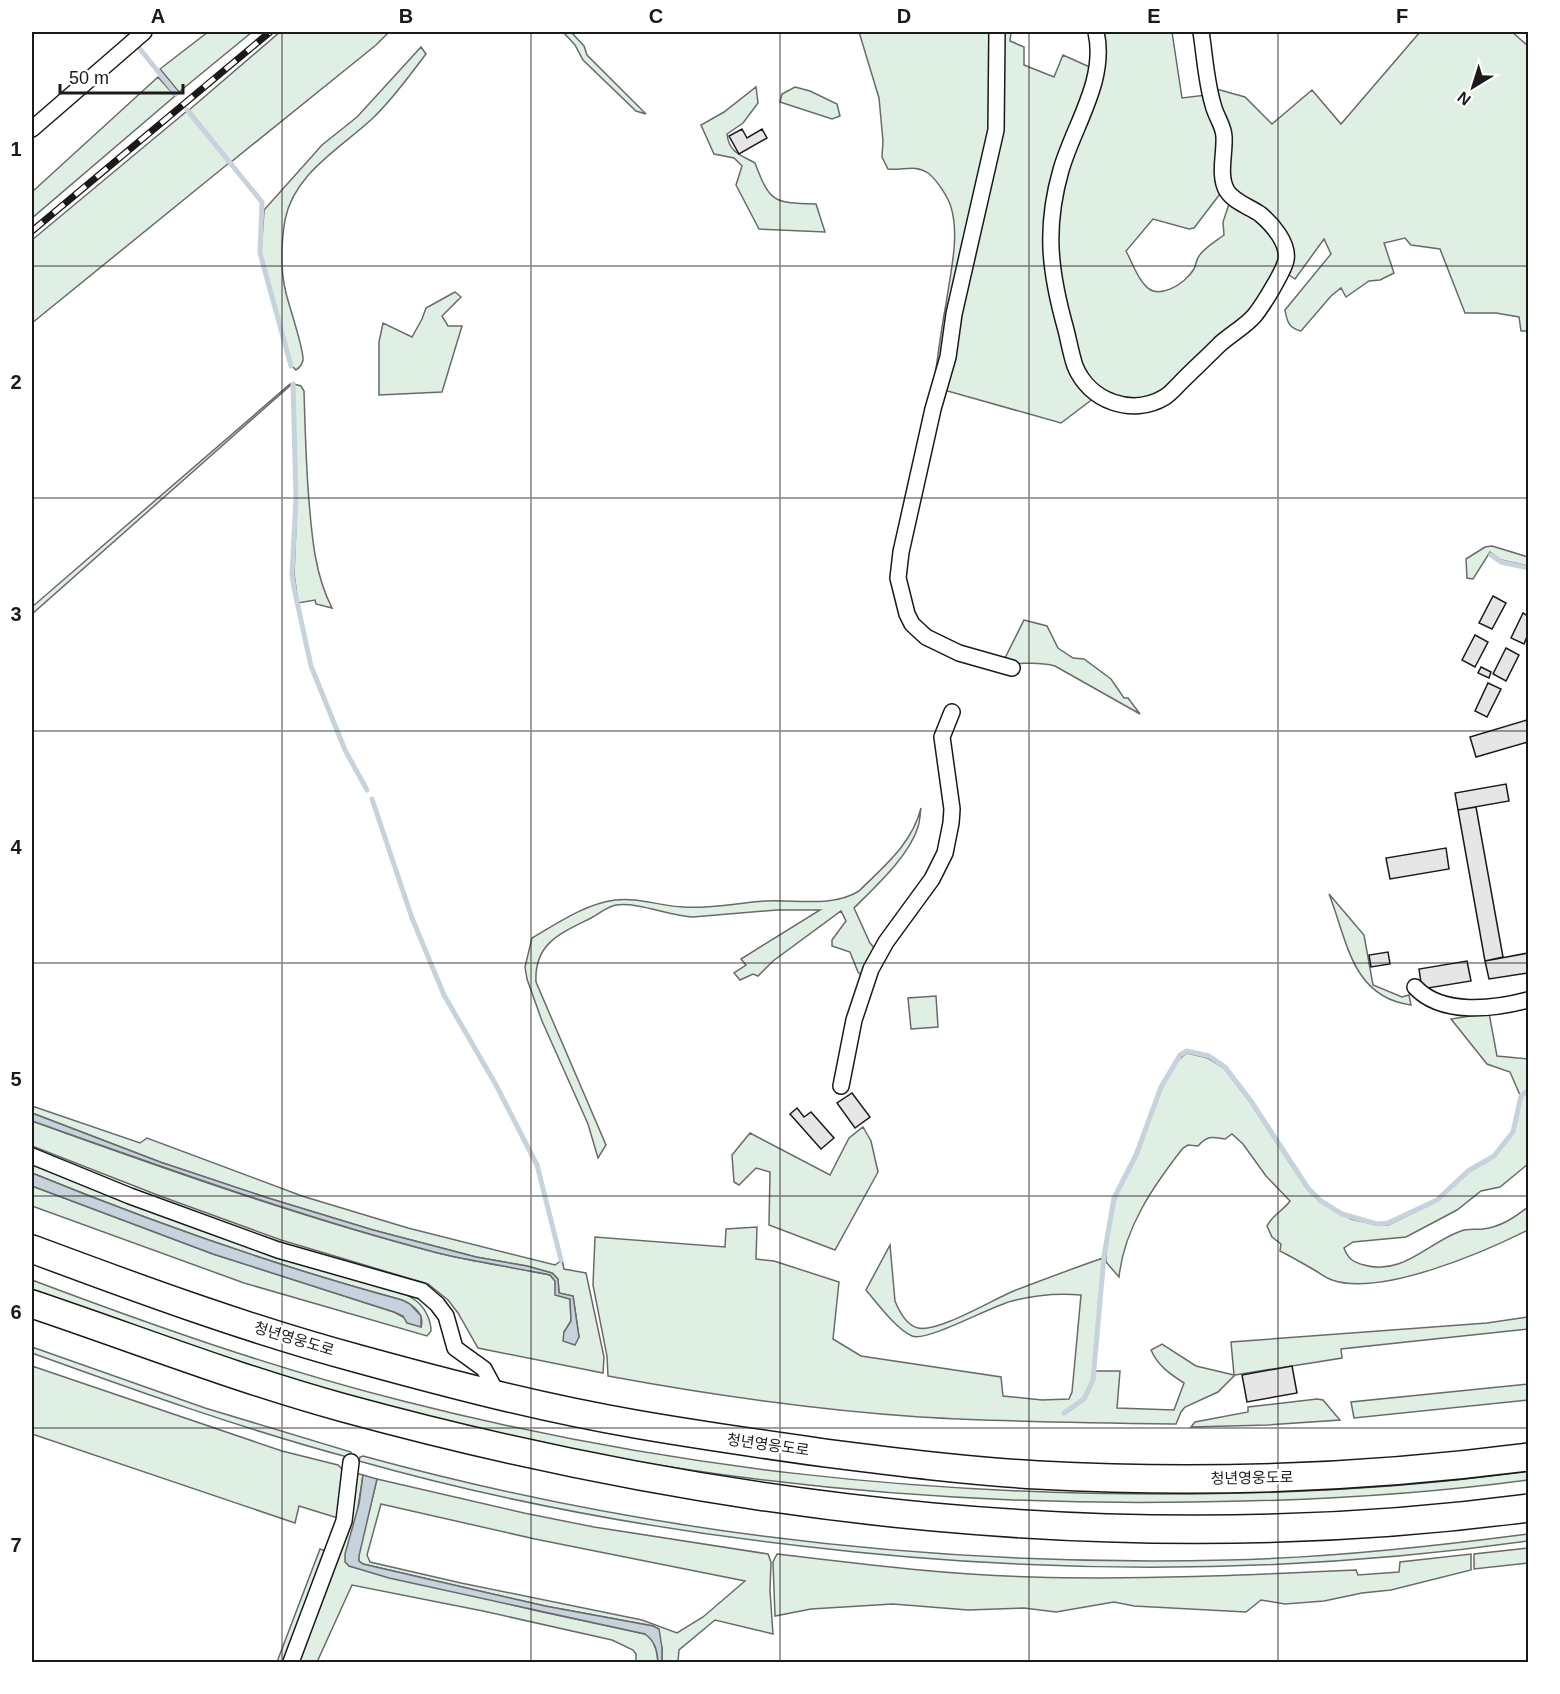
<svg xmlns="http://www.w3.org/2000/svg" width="1560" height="1694" font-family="Helvetica,'Noto Sans KR',sans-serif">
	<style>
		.green { fill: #e0efe3; stroke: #6a6a6a; stroke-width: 1.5; fill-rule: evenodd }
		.water { fill: #c6d2dc; stroke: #6a6a6a; stroke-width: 1.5 }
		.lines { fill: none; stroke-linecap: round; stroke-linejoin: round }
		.stream { stroke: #c6d2dc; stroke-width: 5 }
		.building { fill: #e6e6e6; stroke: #1a1a1a; stroke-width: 1.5 }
		.minor-casing { stroke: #1a1a1a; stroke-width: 18 }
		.motorway-casing { stroke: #1a1a1a; stroke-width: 30 }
		.minor { stroke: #fff; stroke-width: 15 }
		.motorway { stroke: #fff; stroke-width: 27 }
		.rail-casing { stroke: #1a1a1a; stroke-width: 7 }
		.rail { stroke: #fff; stroke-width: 4.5; stroke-dasharray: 14; stroke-linecap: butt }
		.grid { fill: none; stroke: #1a1a1a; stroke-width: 1.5; stroke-opacity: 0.55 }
		.labels { text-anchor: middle; stroke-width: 4.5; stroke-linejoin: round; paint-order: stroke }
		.street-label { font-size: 15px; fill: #1a1a1a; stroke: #fff }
		.neatline { fill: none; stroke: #1a1a1a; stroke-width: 2 }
		.grid-label { font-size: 20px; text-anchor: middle; font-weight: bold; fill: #1a1a1a }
	</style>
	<rect width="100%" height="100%" fill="#fff"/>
	<path class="green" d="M208,32H252L179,92L160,69Z
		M280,32H389L376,45L231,162L189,110Z
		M563,32H571L584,46L587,55L646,114L636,111L583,60L575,45Z
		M859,32H995L994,129L966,257L934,382C938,356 941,330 946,304C950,274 960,237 951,207C948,197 937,180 928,173C915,164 902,171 888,169L882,157L883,141L879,98Z
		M1001,32H1011L1010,41L1024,47V65L1054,77L1063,55L1094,69L1074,123L1049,276L1094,398L1061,423L944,390L982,210Z
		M1097,32H1172L1182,98L1206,95L1215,118L1223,190L1194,228L1189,229L1153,219L1126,251C1132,262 1136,275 1144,284C1157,302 1185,284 1194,269C1196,265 1196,260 1199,256C1204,248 1216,241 1224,235L1223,222L1231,198L1260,216L1285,257L1263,299L1166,395L1111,402L1077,366L1069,336L1053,217L1078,124Z
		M1420,32H1512L1528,46V331H1521L1519,317L1496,313H1465L1440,249L1411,245L1405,238L1384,243L1394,273L1380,280L1369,281L1346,297L1341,288L1331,296L1301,331C1289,328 1287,322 1285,310L1331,254L1324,239L1295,279L1286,273L1290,258L1229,188L1213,88L1245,97L1272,124L1312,90L1341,124Z
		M421,47L426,54C409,76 393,99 373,118C341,148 294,173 285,220C281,244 280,269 286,293C289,306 304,349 303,360C302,365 299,368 296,370L292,366L261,253L264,210L322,145L357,117Z
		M158,77L175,96L32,218V192Z
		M756,87L758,103L743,123L727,134C729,153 741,155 755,163C770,203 774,203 816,204L825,232L759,229L736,185L742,166L734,158L714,154L701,125L724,112Z
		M795,87L810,91L837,104L840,116L832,119L780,102L782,94Z
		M187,111L229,163L32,323V240Z
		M455,292L461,297L442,316L448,326H462L442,392L379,395V342L383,323L412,337L422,319L426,308Z
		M290,384H292L32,614V607Z
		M294,384L301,386L304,391C305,428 306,465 309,501C312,538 315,575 332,608L316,604L315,600L298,603L294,574L297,498Z
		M1492,546L1528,557V566L1501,560L1490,552L1473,579L1467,578L1466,559L1485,547Z
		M1024,620L1047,626L1058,648L1073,658L1084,659L1111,679L1124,698H1128L1140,714L1055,666C1034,660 1022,666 1003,662Z
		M921,808C920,814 920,821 918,827C909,856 876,886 854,908L870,943L877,951L865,979L858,972L850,952L832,946V940L846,921L841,911L773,961L758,976L753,974L740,980L734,973L746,965L741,959L820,910H777L693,917C669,916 640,902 616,905C606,907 599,914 591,918C561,933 534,943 536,982L606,1145L598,1158L588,1124L542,1021L527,979L525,967L532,938C558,923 585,904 615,900C638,897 659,906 683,907C710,909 737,903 765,901C794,899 832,908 859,891C884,866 912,844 921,808Z
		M1329,894L1364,935L1373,985L1402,997L1409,995L1411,1005C1351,997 1347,939 1329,894Z
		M936,996L938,1027L911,1029L908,998Z
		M1489,1013L1497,1056L1528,1059V1089L1520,1095L1510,1072L1487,1064L1451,1019Z
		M1187,1053L1208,1058L1224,1068L1250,1102L1307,1189L1320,1202L1351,1219L1377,1225H1388L1437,1201L1469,1172L1494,1157L1514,1132L1522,1096L1528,1091V1164L1500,1187L1481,1191L1457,1210L1406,1237L1353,1242L1344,1248C1348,1259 1353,1262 1364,1265C1403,1276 1427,1243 1461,1231C1467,1228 1477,1230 1483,1229C1501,1227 1515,1217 1528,1207V1230C1484,1252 1381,1297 1332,1280C1326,1278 1321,1274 1316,1271C1304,1264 1292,1257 1280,1251L1281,1244L1272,1237L1267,1226C1272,1215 1283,1211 1290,1201L1266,1176L1243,1144L1232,1134L1225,1139C1212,1137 1208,1135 1198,1146L1188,1145L1183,1148C1154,1185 1124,1228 1119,1277L1106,1262C1105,1242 1109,1217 1116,1198C1121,1183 1130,1170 1137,1156C1149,1129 1161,1068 1187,1053Z
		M32,1106L140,1143L147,1138L302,1196L408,1228L555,1265L562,1260L564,1269L586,1273L604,1357L603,1373L478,1348L458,1313L448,1300L428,1284L281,1240L160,1196L32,1146V1121C165,1169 300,1217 438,1253C475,1262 513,1267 550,1275L555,1281L556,1295L570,1299L571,1321L564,1332L579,1337L573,1296L559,1293L558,1279L552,1273L527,1266L476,1257L373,1230L268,1198L160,1162L32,1113Z
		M863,1127L871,1141L878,1172L835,1250L769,1225L770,1172L756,1168L739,1185L734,1182L732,1155L750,1133L830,1175L849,1138Z
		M32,1165C114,1197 196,1231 280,1257C308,1265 336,1273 364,1281C381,1286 401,1290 415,1300C425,1307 431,1320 431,1331L427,1336L244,1283L32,1206V1186L213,1254L394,1312L421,1327C425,1314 413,1305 402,1300C276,1266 152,1222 32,1173Z
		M757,1227L756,1259L774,1261L839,1282L833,1339L861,1356L1001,1377L1003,1396L1042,1400L1069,1399L1072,1392L1081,1295C1057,1293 1035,1295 1012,1301C991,1306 928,1342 912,1336C897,1330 877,1303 866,1290L890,1245L895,1301C899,1311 906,1325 918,1328C938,1333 995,1298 1016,1290C1045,1279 1074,1268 1103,1258L1092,1380L1083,1398L1064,1412L1065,1414C1083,1402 1093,1393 1095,1371H1120L1117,1408L1174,1410L1184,1383C1170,1374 1158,1366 1151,1350L1162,1344L1196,1366L1234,1375L1231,1342L1487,1323L1528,1317V1329L1341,1349L1342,1358L1235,1375L1218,1392L1185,1407L1181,1412L1176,1424C1091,1423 1005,1422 920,1417C816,1410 711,1395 608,1376L607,1356L593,1285L595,1237L725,1247L726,1229Z
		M32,1280C154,1326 276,1369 403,1401C665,1468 923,1496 1192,1494C1304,1493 1417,1487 1528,1471V1480C1417,1495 1305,1501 1192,1502C996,1505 798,1491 605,1456C480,1433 355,1400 233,1362C165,1340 98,1314 32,1289Z
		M32,1347L205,1408L351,1452V1458C243,1429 137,1391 32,1353Z
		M32,1366L282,1451L338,1465L343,1470L341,1519L299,1506L295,1523L32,1434Z
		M1528,1384V1400L1354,1418L1351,1402Z
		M1317,1399L1323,1400L1340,1420L1268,1425L1191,1427L1195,1422L1248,1412V1407Z
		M363,1456C644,1533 937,1567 1228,1560C1328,1558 1429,1547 1528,1534V1541C1287,1575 1043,1575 801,1546C652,1529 504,1502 359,1461L360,1457Z
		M356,1473L363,1475L349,1566L538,1611L645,1634C655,1641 657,1650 658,1662H636V1654L633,1650L612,1640L483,1611L352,1585L317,1662H297L352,1517L355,1494Z
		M377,1479L524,1513L594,1527L768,1554L771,1562L770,1591L773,1634L715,1620L679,1650L678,1662H662V1648L653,1626L545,1606L363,1564L359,1561L358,1556ZM381,1504L535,1539L745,1581L703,1617L677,1633L642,1620L461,1583L370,1562L367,1555Z
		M1528,1548V1563L1474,1569V1554Z
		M320,1549L329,1552L287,1662H277Z
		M777,1554C862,1564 947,1575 1032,1577C1140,1580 1248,1575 1356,1570L1358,1575L1399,1572L1400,1562L1471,1554V1570L1391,1590L1362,1593L1324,1601L1285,1604L1261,1600L1246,1612L1134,1606L1114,1602L1056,1612L1024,1608L968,1610L893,1604L811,1609L775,1616L773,1562Z"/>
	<path class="water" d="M32,1113L160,1162L268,1198L373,1230L476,1257L527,1266L552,1273L558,1279L559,1293L573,1296L579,1337L575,1345L563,1341L564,1332L571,1321L570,1299L555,1295V1281L550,1275C513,1267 475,1262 438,1253C300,1217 166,1168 32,1121Z
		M32,1173C152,1222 276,1266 402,1300L410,1304L421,1316V1327L407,1323L403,1316L394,1312L213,1254L32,1186Z
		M363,1475L377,1479L359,1556V1561L363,1564L545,1606L653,1626L659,1629L662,1648V1662H658C657,1650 655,1641 645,1634L389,1578L349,1566L345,1562V1554L359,1504Z"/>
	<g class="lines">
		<path class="stream" d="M125,32L127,34L130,32
			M136,44L176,94
			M187,110L262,202L260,253L291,366
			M293,384L296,498L292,574L294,588L311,666L345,750L367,790
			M1491,555L1501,562L1528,568
			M372,799L412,918L444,995L496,1085L537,1165L561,1260
			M1064,1413L1084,1399L1093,1380L1104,1256L1114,1198L1136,1155L1161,1087L1180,1055L1187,1051L1196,1053L1209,1056L1225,1067L1251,1101L1308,1188L1321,1201L1342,1214L1377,1224L1388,1223L1437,1200L1468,1171L1494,1156L1513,1132L1521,1096L1528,1090"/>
	</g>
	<path class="building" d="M742,129L747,138L762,129L767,138L739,154L729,136Z
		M1493,596L1506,603L1492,629L1479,623Z
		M1523,613L1528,616V634L1524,644L1511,638Z
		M1475,635L1488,642L1475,667L1462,660Z
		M1506,648L1519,655L1506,681L1493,674Z
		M1481,667L1491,672L1489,678L1478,673Z
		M1488,683L1501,689L1487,717L1475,711Z
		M1527,720L1528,742L1476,757L1470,737Z
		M1506,784L1509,801L1458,810L1455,793Z
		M1476,807L1503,957L1485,961L1458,810Z
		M1446,848L1449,869L1390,879L1386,858Z
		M1388,952L1390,964L1371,967L1369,955Z
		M1528,953V973L1489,979L1485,961Z
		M1467,961L1471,981L1422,989L1419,969Z
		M852,1093L870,1117L855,1128L837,1103Z
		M797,1108L804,1117L811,1112L834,1138L821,1149L790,1114Z
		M1292,1366L1297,1393L1247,1402L1242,1375Z"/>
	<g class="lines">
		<defs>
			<path id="minor" d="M997,32L996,130L954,314L948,357L933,409L901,552L898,578L907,614L912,624L926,637L959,653L1012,668
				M1096,32C1107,80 1074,125 1061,170C1044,229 1050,273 1066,330C1069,342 1071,354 1075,366C1089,401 1132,417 1165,397C1171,393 1176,387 1181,382C1194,369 1207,357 1220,344C1231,334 1246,326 1255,315C1263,305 1284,271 1286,260C1289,243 1272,224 1260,214C1250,207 1234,202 1227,191C1218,176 1225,154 1224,137C1224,127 1217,118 1214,108C1206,83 1205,57 1201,32
				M32,129L144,32
				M1415,987C1442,1016 1494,1009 1528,1000
				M841,1086L854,1020L871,969L886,942L932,879L945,853L951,823L952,809L942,737L952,712
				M32,1156L130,1196L278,1250L422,1291L437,1304L446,1316L455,1348L484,1369L498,1395
				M291,1662L344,1521L351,1462"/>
			<path id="motorway" d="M32,1249C139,1289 248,1329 359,1359C450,1384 542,1408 635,1424C698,1435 761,1444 825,1453C896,1462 967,1471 1038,1475C1202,1484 1366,1478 1528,1457
				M32,1304C136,1339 238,1379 344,1408C728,1513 1133,1560 1528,1508"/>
		</defs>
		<use href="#minor" class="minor-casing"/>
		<use href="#motorway" class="motorway-casing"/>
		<use href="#minor" class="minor"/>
		<use href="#motorway" class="motorway"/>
		<defs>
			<path id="rail" d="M32,231L270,32"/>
		</defs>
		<use href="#rail" class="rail-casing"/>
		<use href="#rail" class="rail"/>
	</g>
	<path class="grid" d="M282,32V1662M531,32V1662M780,32V1662M1029,32V1662M1278,32V1662M32,266H1528M32,498H1528M32,731H1528M32,963H1528M32,1196H1528M32,1428H1528"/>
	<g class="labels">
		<g class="street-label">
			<text transform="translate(294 1339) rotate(17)" y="5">청년영웅도로</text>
			<text transform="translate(768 1445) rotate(8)" y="5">청년영웅도로</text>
			<text transform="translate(1252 1478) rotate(-1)" y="5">청년영웅도로</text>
		</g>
	</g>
	<rect width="1560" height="1694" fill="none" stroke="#ffffff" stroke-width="66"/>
	<g transform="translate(1473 87) rotate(218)" stroke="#ffffff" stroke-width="4.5" paint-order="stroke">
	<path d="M0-4.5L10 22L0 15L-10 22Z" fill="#1a1a1a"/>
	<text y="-9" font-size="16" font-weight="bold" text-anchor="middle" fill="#1a1a1a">N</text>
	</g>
	<path d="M60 84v9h123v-9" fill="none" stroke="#1a1a1a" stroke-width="3"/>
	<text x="69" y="84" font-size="18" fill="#1a1a1a" stroke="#ffffff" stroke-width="4.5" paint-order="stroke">50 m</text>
	<rect x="33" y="33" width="1494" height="1628" class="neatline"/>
	<g class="grid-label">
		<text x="158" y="23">A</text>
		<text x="406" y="23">B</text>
		<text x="656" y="23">C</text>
		<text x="904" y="23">D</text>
		<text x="1154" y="23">E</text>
		<text x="1402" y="23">F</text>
		<text x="16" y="156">1</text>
		<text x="16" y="389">2</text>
		<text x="16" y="621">3</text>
		<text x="16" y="854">4</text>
		<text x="16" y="1086">5</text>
		<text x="16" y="1319">6</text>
		<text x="16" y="1552">7</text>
	</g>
</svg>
